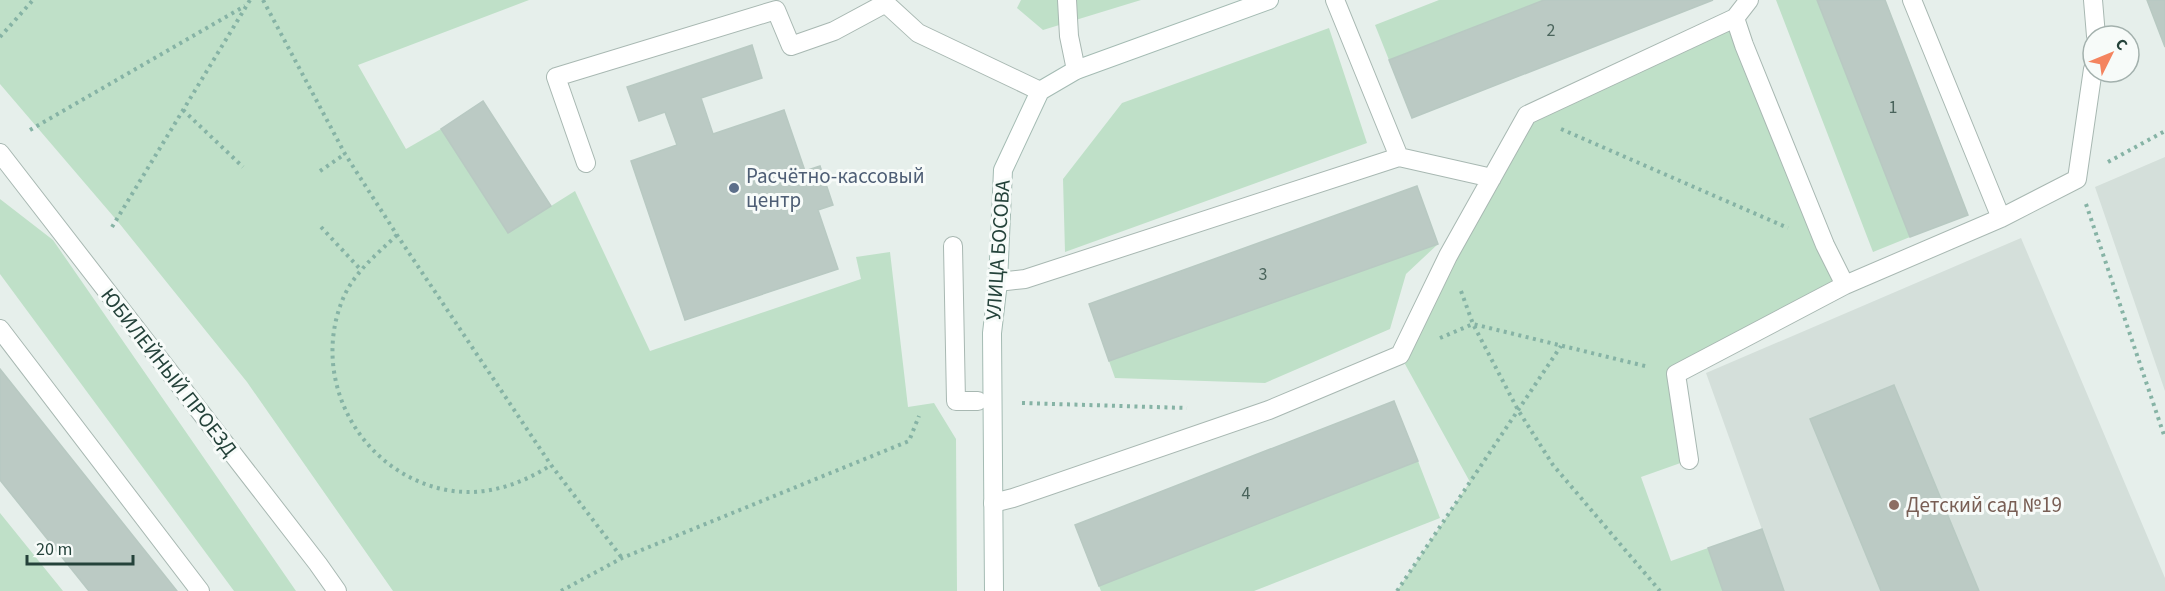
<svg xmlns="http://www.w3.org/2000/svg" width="2165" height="591" font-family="'Source Sans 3',sans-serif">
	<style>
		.built { fill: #d4dfda }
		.green { fill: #bfe0c8 }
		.building { fill: #bbcac4; stroke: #b8c9c2; stroke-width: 1.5 }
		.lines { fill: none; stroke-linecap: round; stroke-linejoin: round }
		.lane-casing { stroke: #a8b8b2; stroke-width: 20 }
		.street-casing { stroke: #a8b8b2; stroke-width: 20 }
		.secondary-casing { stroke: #a4bbb3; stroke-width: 20 }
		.path { stroke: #86b3a5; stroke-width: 4; stroke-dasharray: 3 4.5; stroke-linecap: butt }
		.lane { stroke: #fff; stroke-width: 18 }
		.street { stroke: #fff; stroke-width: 18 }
		.secondary { stroke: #fff; stroke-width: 18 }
		.service-dot { fill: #5c6f8a; stroke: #f7fbf9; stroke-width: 2 }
		.education-dot { fill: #8d6e63; stroke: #f7fbf9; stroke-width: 2 }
		.labels { text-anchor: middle; stroke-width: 6; stroke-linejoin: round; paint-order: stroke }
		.number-label { font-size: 18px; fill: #4a645c }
		.service-label { font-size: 21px; fill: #4e5e75; stroke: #f7fbf9; text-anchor: start }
		.street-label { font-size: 21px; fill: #24423a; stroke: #f7fbf9 }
		.education-label { font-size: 21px; fill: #785e54; stroke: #f7fbf9; text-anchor: start }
	</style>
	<rect width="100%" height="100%" fill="#e6efeb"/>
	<path class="built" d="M2165,157V391L2095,187Z
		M2021,238L2165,578V591H1784L1706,373Z"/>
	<path class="green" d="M0,0H529L358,65L406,149L441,129L508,233L575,191L650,351L861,279L856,257L890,252L908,407L934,403L956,439L957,591H393L247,382L119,223L0,84Z
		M1021,0H1141L1043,30L1017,8Z
		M1439,0H1544L1389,60L1375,25Z
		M1776,0H1817L1910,237L1873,252Z
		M1735,18L1845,285L1676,374L1689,460L1641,477L1671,561L1708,548L1723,591H1397L1470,482L1400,355L1527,115Z
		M1329,28L1367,143L1065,252L1063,179L1122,103Z
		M0,199L53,240L296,591H234L0,274Z
		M1438,244L1406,274L1390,329L1265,383L1115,378L1109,361Z
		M1418,461L1440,518L1254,591H1101L1099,586Z
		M0,513L63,591H0Z"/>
	<path class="building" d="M1544,0H1713L1412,118L1389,60Z
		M1817,0H1885L1968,215L1910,237Z
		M2147,0H2165V47Z
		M752,45L762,78L701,98L713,134L784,110L805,171L820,166L833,205L818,210L838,269L685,320L631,161L677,145L665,112L639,121L627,87Z
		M483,101L551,206L508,233L441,129Z
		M1417,186L1438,244L1109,361L1089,304Z
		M0,369L177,591H89L0,480Z
		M1894,385L1979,591H1881L1810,419Z
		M1394,401L1418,461L1099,586L1075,525Z
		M1762,529L1784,591H1723L1708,548Z"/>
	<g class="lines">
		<defs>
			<path id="lane" d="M882,0L918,33L1040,91
				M1067,0L1069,36L1076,70
				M1335,0L1399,157L1492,178
				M1749,0L1735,18L1744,45L1825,245L1845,285L2001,218L2077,179L2093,69
				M1912,0L2001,218
				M2093,0L2096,36
				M586,163L556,77L776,10L791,46L834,31L886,3
				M953,246L956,401H978
				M998,282L1025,279L1399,157
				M0,329L200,591
				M1689,460L1676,374L1845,285
				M993,503L1013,498L1269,410L1400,355L1448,256L1527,115L1735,18"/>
			<path id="street" d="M0,153L318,564L337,591"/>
			<path id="secondary" d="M994,591L992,333L998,282L1003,170L1040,91L1076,70L1269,0"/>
		</defs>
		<use href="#lane" class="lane-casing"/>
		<use href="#street" class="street-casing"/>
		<use href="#secondary" class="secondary-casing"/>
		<path class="path" d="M263,0L345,154L397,235L551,465L622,558
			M0,37L33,0
			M183,110L243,167
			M1561,129L1788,228
			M30,130L245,6
			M2108,162L2165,131
			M320,171L345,154
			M2086,204L2165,438
			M112,227L250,0
			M321,227L360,269
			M397,235C376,255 353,273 342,301C310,382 362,474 447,490C484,497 520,485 551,465
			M1461,291L1473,324L1518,410L1553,465L1660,591
			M1440,338L1473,324L1649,367
			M1022,403L1187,408
			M561,591L622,558L909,441L919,416
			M1397,591L1561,346"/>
		<use href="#lane" class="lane"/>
		<use href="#street" class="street"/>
		<use href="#secondary" class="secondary"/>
	</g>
	<circle class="service-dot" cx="734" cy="188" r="6"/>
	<circle class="education-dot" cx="1894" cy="505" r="6"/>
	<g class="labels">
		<g class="number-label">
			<text x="1551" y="36">2</text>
			<text x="1893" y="113">1</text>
			<text x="1263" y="280">3</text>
			<text x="1246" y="499">4</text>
		</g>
		<g class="service-label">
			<text x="746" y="183">Расчётно-кассовый<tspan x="746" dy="24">центр</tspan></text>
		</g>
		<g class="street-label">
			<text transform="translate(998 250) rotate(-86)" y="7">УЛИЦА БОСОВА</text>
			<text transform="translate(169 372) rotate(52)" y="7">ЮБИЛЕЙНЫЙ ПРОЕЗД</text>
		</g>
		<g class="education-label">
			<text x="1906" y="512">Детский сад №19</text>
		</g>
	</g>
	<g transform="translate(2111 54) rotate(47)"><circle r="28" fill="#f7fbf9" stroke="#a3b1ad" stroke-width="1.5"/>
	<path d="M0-4.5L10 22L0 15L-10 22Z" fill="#f4845f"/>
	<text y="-9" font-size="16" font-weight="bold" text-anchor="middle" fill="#24423a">С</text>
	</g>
	<path d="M27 555v9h106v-9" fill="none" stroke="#24423a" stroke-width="3"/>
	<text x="36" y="555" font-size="18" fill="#24423a" stroke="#f7fbf9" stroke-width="4.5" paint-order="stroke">20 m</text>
</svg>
